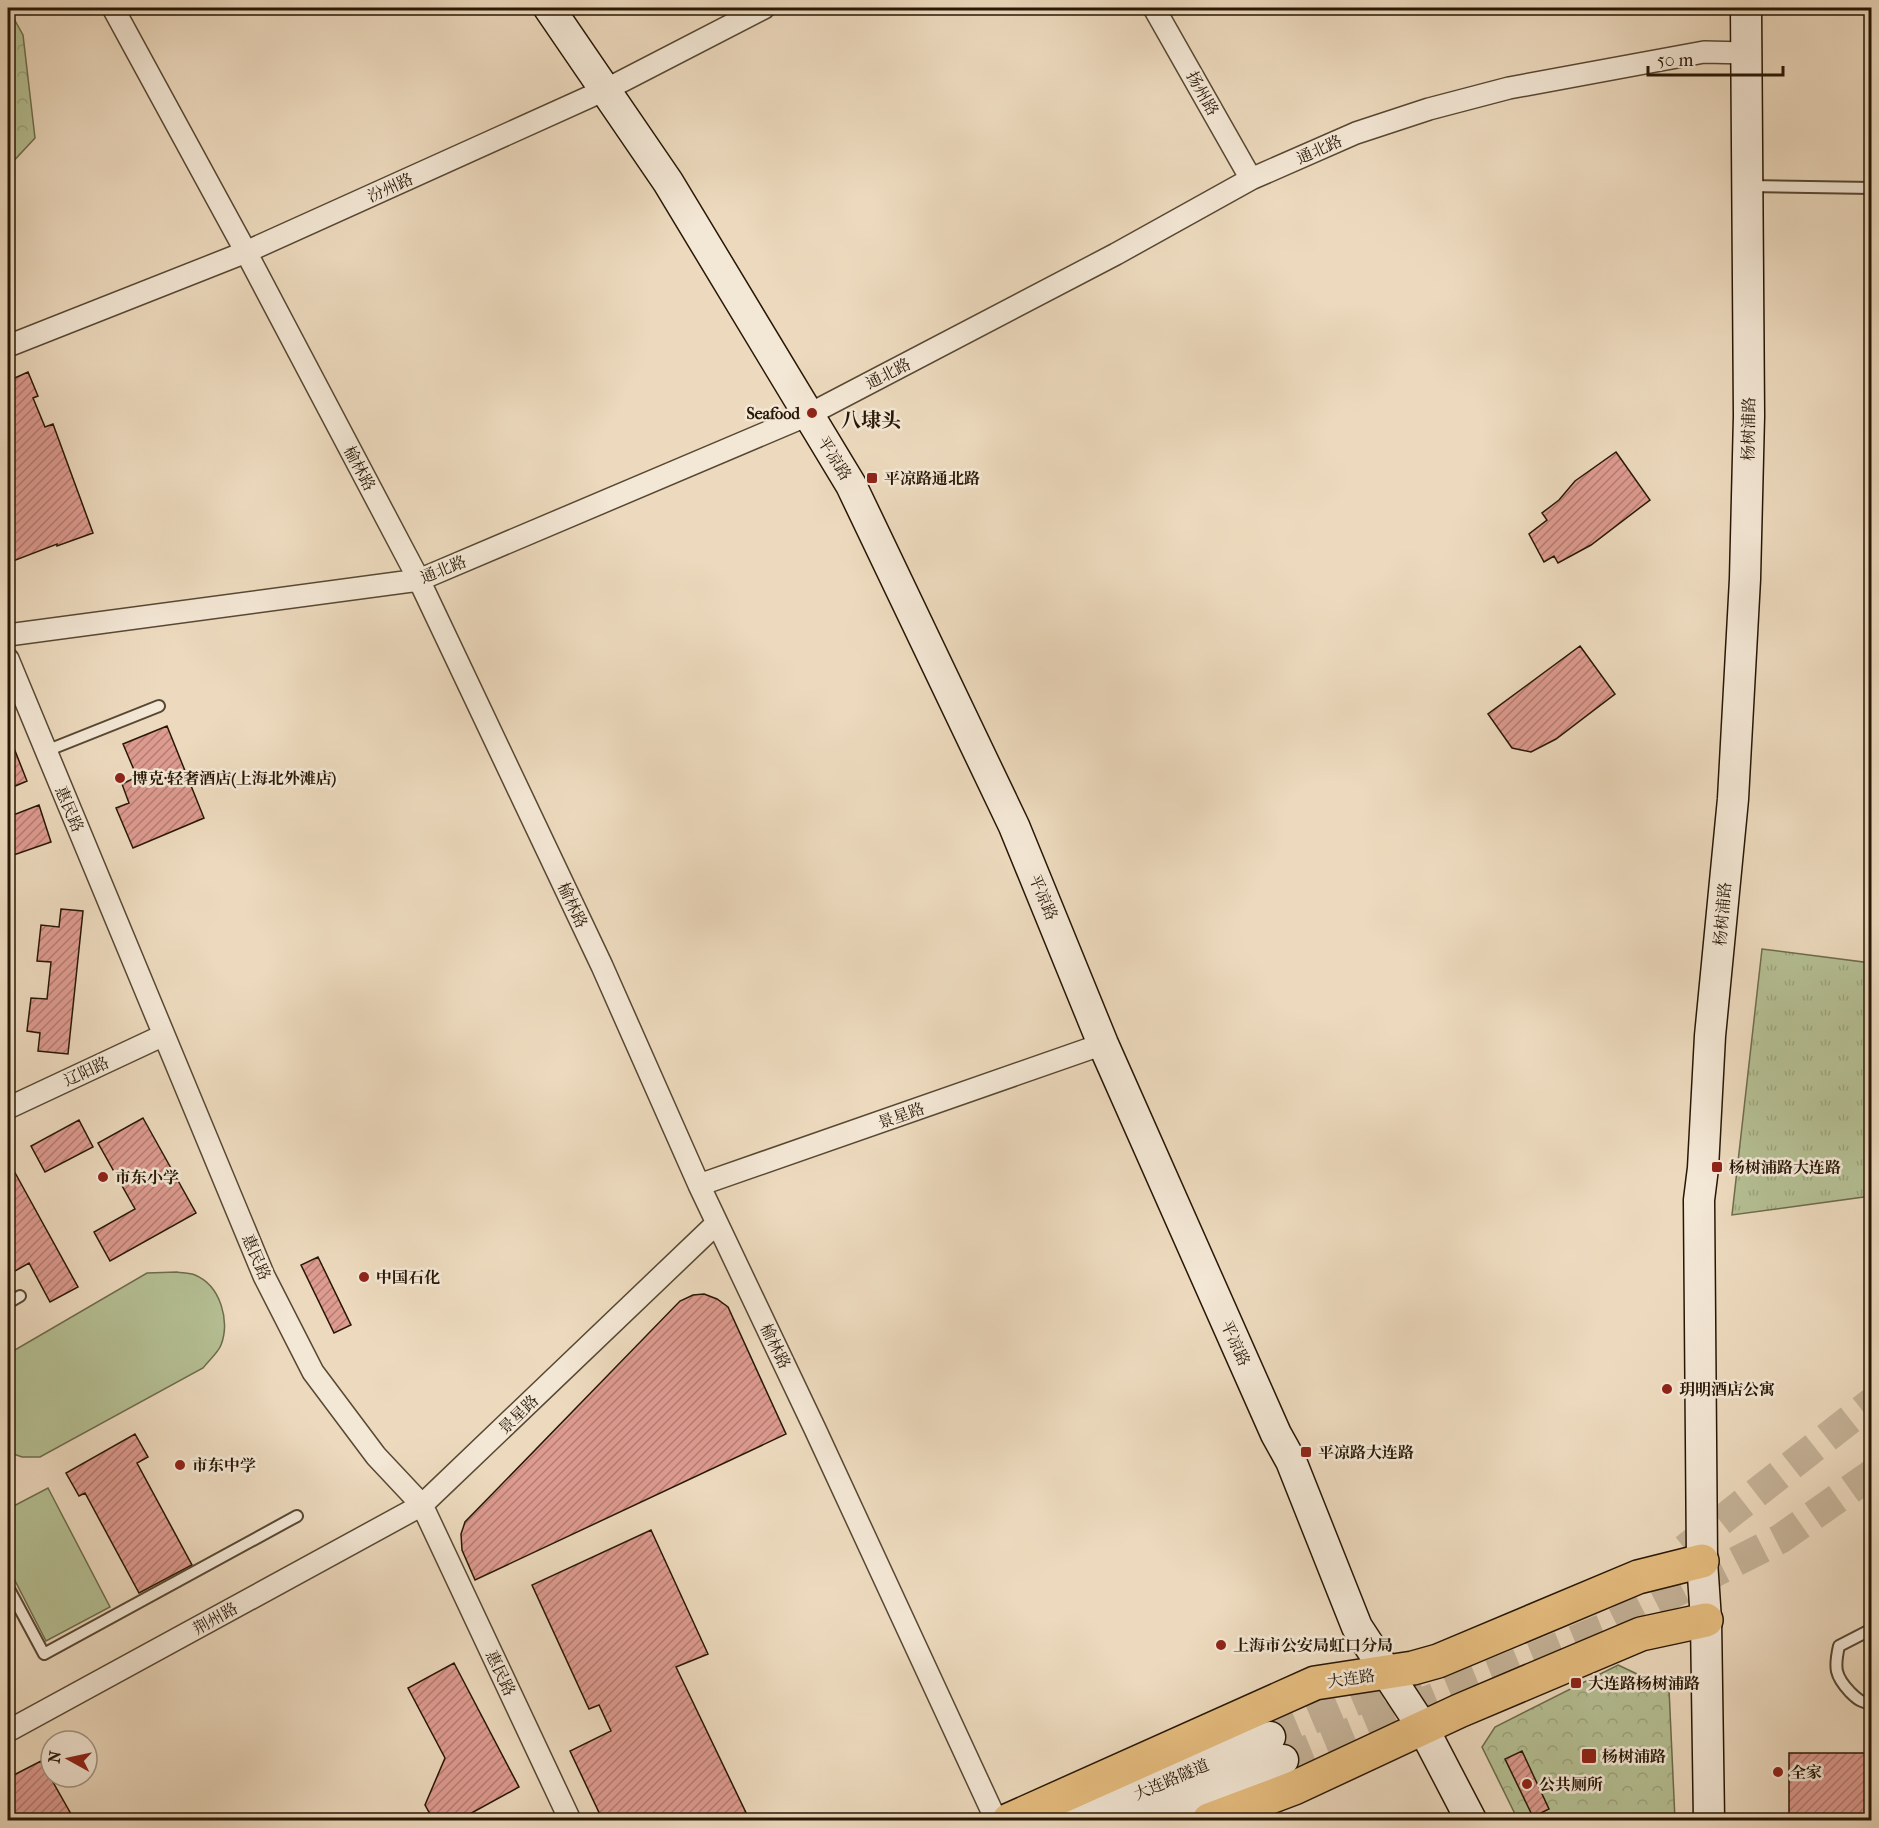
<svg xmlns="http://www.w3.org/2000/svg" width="1879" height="1828" font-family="'IM FELL French Canon','Noto Serif SC',serif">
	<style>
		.grass { fill: url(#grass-tufts); stroke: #6e6c4c; stroke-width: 1.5 }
		.park { fill: url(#park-crowns); stroke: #6e6c4c; stroke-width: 1.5 }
		.pitch { fill: #b5c094; stroke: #6e6c4c; stroke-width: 1.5 }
		.building { fill: url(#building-hatch); stroke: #271705; stroke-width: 1.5 }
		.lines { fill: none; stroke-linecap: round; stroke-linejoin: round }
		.secondary-tunnel { stroke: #c5b399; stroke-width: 30; stroke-dasharray: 30 15; stroke-linecap: butt }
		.lane-casing { stroke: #584833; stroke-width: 14 }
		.street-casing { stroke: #584833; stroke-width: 24 }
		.secondary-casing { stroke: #271705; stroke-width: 33 }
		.primary-casing { stroke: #271705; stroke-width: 36 }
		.lane { stroke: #f3e7d5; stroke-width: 10 }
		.street { stroke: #f3e7d5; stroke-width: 21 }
		.secondary { stroke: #f3e7d5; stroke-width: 30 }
		.primary { stroke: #e6bd7f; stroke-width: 33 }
		.poi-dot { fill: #8f2418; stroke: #f3e7d5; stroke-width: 2 }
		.labels { text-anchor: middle; stroke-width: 5; stroke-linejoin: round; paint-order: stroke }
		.street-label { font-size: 16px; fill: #271705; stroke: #f3e7d5 }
		.poi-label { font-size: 16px; font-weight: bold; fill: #271705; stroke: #f3e7d5; text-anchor: start }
		.quarter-label { font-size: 20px; font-weight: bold; fill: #271705; stroke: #f3e7d5 }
	</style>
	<defs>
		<pattern id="grass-tufts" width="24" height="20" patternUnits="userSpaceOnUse" patternTransform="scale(1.5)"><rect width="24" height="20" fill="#b5c094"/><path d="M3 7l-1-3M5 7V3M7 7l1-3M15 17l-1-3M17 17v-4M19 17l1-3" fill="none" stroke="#9ca47e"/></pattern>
		<pattern id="park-crowns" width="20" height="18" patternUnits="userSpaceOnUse" patternTransform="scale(1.5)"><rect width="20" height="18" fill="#b5c094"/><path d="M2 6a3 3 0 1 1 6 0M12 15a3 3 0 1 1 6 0" fill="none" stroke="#9ca47e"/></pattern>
		<pattern id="building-hatch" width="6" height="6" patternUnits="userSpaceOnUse" patternTransform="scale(1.5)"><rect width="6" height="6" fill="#de9b90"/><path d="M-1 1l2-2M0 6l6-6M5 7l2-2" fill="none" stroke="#b47d74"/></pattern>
	</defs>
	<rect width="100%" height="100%" fill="#eddabe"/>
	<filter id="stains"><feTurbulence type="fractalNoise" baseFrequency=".00333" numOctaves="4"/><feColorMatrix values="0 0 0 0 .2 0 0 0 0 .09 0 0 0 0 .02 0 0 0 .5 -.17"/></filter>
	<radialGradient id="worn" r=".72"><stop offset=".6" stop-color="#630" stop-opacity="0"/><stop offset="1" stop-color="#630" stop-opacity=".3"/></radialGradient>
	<path class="grass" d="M1762,949L1871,963V1196L1732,1215Z"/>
	<path class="park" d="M8,8L23,35L35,138L8,167Z
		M1618,1665L1669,1689L1675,1820H1518L1482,1747L1495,1727Z"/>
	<path class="pitch" d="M177,1272C182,1273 190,1273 195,1275C221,1286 230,1321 221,1345C218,1353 208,1361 203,1368L40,1457H22L8,1452V1354L147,1273Z
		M48,1488L110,1607L46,1641L8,1567V1509Z"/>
	<path class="building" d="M28,372L38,396L33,398L45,427L53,424L93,533L57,546V544L8,563V381Z
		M1616,452L1650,500L1591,545L1558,563L1554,556L1544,562L1529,534L1547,520L1542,513L1559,500L1575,481Z
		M1580,646L1615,694L1556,739L1531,752L1512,748L1488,714Z
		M167,726L204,818L133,848L116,808L129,803L122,784L137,777L123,744Z
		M8,733L27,781L8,789Z
		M39,805L51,842L8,857V817Z
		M61,909L83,911L68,1054L38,1051L40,1033L27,1031L31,998L47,999L51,962L37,961L41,925L59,927Z
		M143,1118L196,1213L110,1261L94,1232L135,1209L98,1143Z
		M79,1120L93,1147L45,1172L31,1146Z
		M8,1160L78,1287L50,1302L29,1263L8,1275Z
		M318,1257L351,1325L334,1333L301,1265Z
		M704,1294L717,1299L728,1307L786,1434L475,1580L462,1550L461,1534L465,1522L680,1301L693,1295Z
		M135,1434L148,1457L137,1463L192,1565L139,1593L85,1493L79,1496L66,1473Z
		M651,1530L708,1654L676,1667L750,1821H603L570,1751L611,1731L599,1705L589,1709L532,1585Z
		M454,1663L519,1787L457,1821H434L425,1805L445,1758L408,1688Z
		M1522,1751L1549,1809L1533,1817L1505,1759Z
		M1789,1753H1872V1821H1789Z
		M41,1761L75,1821H8V1778Z"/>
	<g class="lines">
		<path class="secondary-tunnel" d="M1685,1549L1872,1402
			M1270,1737L1417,1675
			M1283,1760L1607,1627L1780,1539L1872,1474"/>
		<defs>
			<path id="lane" d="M1748,186L1872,188
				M46,751L159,706
				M8,1303L20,1296
				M8,1587L44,1654L297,1516
				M1872,1629L1839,1646C1834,1668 1835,1676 1850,1692C1858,1700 1861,1702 1872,1704"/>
			<path id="street" d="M113,8L246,252L419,580L602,966L699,1185L815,1429L996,1820
				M1154,8L1251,179
				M8,346L246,252L607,89L764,8
				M8,635L419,580L808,415L1116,254L1251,179L1356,133L1429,109L1509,88L1704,52L1747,53
				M8,659L264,1276L313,1372L376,1456L422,1505L570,1820
				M8,1108L164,1035
				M699,1185L1103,1044
				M8,1731L422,1505L717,1223"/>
			<path id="secondary" d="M549,8L668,182L851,485L1014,826L1103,1044L1276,1434L1291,1461L1357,1627L1423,1728L1471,1820
				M1072,1820L1270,1737
				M1140,1820L1283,1760
				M1709,1820L1706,1620L1702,1561L1699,1200L1703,1168L1710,1036L1733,799L1745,579L1749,416L1746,8"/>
			<path id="primary" d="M1009,1820L1315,1683L1413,1668L1438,1661L1638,1577L1702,1561
				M1209,1820L1294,1788L1459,1711L1641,1634L1706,1620"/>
		</defs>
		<use href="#lane" class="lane-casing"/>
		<use href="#street" class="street-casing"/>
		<use href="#secondary" class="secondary-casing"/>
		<use href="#primary" class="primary-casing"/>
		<use href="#lane" class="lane"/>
		<use href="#street" class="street"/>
		<use href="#secondary" class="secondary"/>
		<use href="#primary" class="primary"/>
	</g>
	<g class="poi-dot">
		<circle cx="812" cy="413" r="6"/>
		<rect x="866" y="472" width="12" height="12" rx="3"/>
		<circle cx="120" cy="778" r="6"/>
		<rect x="1711" y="1161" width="12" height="12" rx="3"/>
		<circle cx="103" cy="1177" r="6"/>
		<circle cx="364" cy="1277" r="6"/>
		<circle cx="1667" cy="1389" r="6"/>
		<rect x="1300" y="1446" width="12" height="12" rx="3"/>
		<circle cx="180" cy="1465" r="6"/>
		<circle cx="1221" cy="1645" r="6"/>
		<rect x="1570" y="1677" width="12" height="12" rx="3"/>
		<rect x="1581" y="1748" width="16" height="16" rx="3"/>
		<circle cx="1778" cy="1772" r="6"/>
		<circle cx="1527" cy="1784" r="6"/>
	</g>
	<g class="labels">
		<g class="street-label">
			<text transform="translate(1203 93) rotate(61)" y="6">扬州路</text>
			<text transform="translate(1319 149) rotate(-24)" y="6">通北路</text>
			<text transform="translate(390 187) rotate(-24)" y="6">汾州路</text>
			<text transform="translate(888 373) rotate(-27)" y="6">通北路</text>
			<text transform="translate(1748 429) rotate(-89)" y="6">杨树浦路</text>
			<text transform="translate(835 458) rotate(58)" y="6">平凉路</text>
			<text transform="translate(360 468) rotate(62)" y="6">榆林路</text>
			<text transform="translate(443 569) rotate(-22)" y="6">通北路</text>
			<text transform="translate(70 809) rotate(67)" y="6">惠民路</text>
			<text transform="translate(1044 897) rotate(67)" y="6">平凉路</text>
			<text transform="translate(573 905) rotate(65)" y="6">榆林路</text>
			<text transform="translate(1722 914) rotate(-85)" y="6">杨树浦路</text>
			<text transform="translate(86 1071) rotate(-25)" y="6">辽阳路</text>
			<text transform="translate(901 1115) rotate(-19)" y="6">景星路</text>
			<text transform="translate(257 1257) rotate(67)" y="6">惠民路</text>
			<text transform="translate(1236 1343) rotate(66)" y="6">平凉路</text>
			<text transform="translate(776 1346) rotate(64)" y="6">榆林路</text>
			<text transform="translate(518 1414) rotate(-44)" y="6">景星路</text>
			<text transform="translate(215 1618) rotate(-29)" y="6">荆州路</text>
			<text transform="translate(501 1673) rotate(65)" y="6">惠民路</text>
			<text transform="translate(1351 1678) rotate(-8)" y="6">大连路</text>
			<text transform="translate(1171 1779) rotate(-23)" y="6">大连路隧道</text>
		</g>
		<g class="poi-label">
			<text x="800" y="419" text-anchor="end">Seafood</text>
			<text x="884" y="484">平凉路通北路</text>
			<text x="132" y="784">博克·轻奢酒店(上海北外滩店)</text>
			<text x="1729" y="1173">杨树浦路大连路</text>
			<text x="115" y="1183">市东小学</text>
			<text x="376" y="1283">中国石化</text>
			<text x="1679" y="1395">玥明酒店公寓</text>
			<text x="1318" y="1458">平凉路大连路</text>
			<text x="192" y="1471">市东中学</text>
			<text x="1233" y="1651">上海市公安局虹口分局</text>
			<text x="1588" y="1689">大连路杨树浦路</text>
			<text x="1602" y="1762">杨树浦路</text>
			<text x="1790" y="1778">全家</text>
			<text x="1539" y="1790">公共厕所</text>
		</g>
		<g class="quarter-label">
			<text x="871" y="427">八埭头</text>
		</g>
	</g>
	<rect width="1879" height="1828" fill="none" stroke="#eddabe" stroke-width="30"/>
	<rect x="9" y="9" width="1861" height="1810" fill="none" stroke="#271705" stroke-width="3"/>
	<rect x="15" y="15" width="1849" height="1798" fill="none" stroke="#271705" stroke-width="1.5"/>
	<g transform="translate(69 1759) rotate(278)"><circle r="28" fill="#f3e7d5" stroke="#a19482" stroke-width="1.5"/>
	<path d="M0-4.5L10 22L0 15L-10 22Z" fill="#8f2418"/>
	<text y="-9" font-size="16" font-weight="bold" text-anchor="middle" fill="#271705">N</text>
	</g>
	<path d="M1648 66v9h135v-9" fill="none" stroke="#271705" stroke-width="3"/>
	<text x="1657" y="66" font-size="18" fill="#271705" stroke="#f3e7d5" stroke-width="4.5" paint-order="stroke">50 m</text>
	<rect width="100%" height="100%" filter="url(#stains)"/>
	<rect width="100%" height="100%" fill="url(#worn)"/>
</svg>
